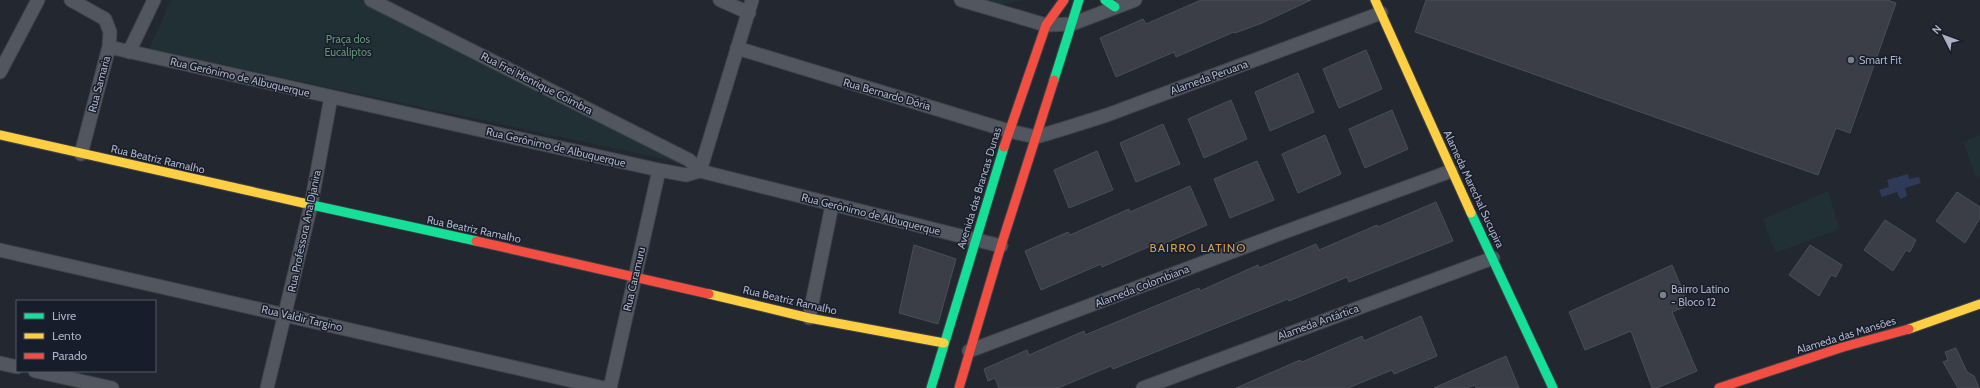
<svg xmlns="http://www.w3.org/2000/svg" width="1980" height="388" font-family="Cabin,sans-serif">
	<style>
		.green { fill: #203035 }
		.water { fill: #2e3a57 }
		.building { fill: #3b3e47; stroke: #4a4e58 }
		.lines { fill: none; stroke-linecap: round; stroke-linejoin: round }
		.street-casing { stroke: #3f4249; stroke-width: 15 }
		.fast-casing { stroke: #3f4249; stroke-width: 11 }
		.slow-casing { stroke: #3f4249; stroke-width: 11 }
		.jam-casing { stroke: #3f4249; stroke-width: 11 }
		.street { stroke: #52565e; stroke-width: 13 }
		.fast { stroke: #16e098; stroke-width: 9 }
		.slow { stroke: #ffcf43; stroke-width: 9 }
		.jam { stroke: #f24e42; stroke-width: 9 }
		.poi-dot { fill: #7b8190; stroke: #171d2a; stroke-width: 1.5 }
		.labels { text-anchor: middle; stroke-width: 3; stroke-linejoin: round; paint-order: stroke }
		.park-label { font-size: 11px; fill: #639474; stroke: #171d2a }
		.poi-label { font-size: 11px; fill: #abb1c3; stroke: #171d2a; text-anchor: start }
		.street-label { font-size: 11px; fill: #abb1c3; stroke: #171d2a }
		.neighbourhood-label { font-size: 12px; letter-spacing: 1px; fill: #d59d54; stroke: #171d2a }
	</style>
	<rect width="100%" height="100%" fill="#232730"/>
	<path class="green" d="M171,0H359L687,164L149,49Z
		M980,0H1026L998,5Z
		M1980,135V176L1976,178L1963,142Z
		M1828,191L1840,229L1775,253L1763,219Z"/>
	<path class="water" d="M1908,174L1909,179L1919,177L1921,183L1905,188L1907,196L1900,199L1897,192L1882,197L1879,190L1889,187L1887,180Z"/>
	<path class="building" d="M1201,0H1311L1262,23L1235,33L1234,32L1176,57L1174,52L1116,77L1100,38L1143,19L1146,24Z
		M1426,0H1887L1896,3L1850,133L1836,128L1818,175L1415,32Z
		M1366,50L1382,89L1339,108L1323,69Z
		M1298,73L1314,112L1270,131L1255,92Z
		M1231,100L1247,139L1204,158L1188,119Z
		M1392,110L1408,149L1365,168L1349,129Z
		M1163,124L1180,164L1136,182L1120,143Z
		M1325,135L1341,174L1298,193L1282,154Z
		M1097,151L1113,190L1069,208L1054,170Z
		M1257,161L1274,200L1230,218L1214,179Z
		M1190,186L1207,225L1163,244L1162,241L1102,267L1101,264L1041,290L1025,251L1068,232L1070,235L1129,209L1130,212Z
		M1957,192L1980,207V218L1965,243L1936,221Z
		M1436,202L1453,241L1349,282L1347,277L1289,301L1288,299L1113,369L1111,366L1058,388H999L995,378L988,381L984,369L1027,350L1029,355L1084,331L1085,335L1199,288L1200,291L1258,265L1259,268L1316,244L1319,250L1377,225L1378,227Z
		M1885,220L1916,240L1910,252L1906,250L1893,271L1864,250Z
		M914,245L956,259L938,324L899,313Z
		M1810,245L1842,265L1836,277L1831,275L1819,296L1789,275Z
		M1672,265L1689,305L1672,312L1697,371L1657,388H1652L1631,331L1585,350L1569,312Z
		M1421,316L1437,356L1394,374L1392,370L1348,388H1236L1300,360L1302,362L1362,336L1364,341Z
		M1956,348L1967,372L1974,376L1979,388H1958L1943,362L1948,360L1945,352Z
		M1506,356L1519,388H1476L1475,385L1467,388H1434Z"/>
	<g class="lines">
		<defs>
			<path id="street" d="M71,0L105,19L110,32L109,47L81,154
				M371,0L689,160L700,171L752,0
				M720,0L749,13
				M961,0L1046,25L1072,24L1135,0
				M109,47L659,170L686,175L700,171L1001,246
				M737,48L1009,131L1036,137L1066,128L1107,115L1381,13
				M129,52L154,0
				M0,72L38,0
				M0,250L604,388
				M809,318L832,205
				M969,351L1279,234L1451,171
				M0,363L17,367
				M35,371L112,388
				M267,388L311,205L331,97
				M610,388L659,170
				M1143,388L1493,258"/>
			<path id="fast" d="M1105,0L1115,7
				M1054,80L1079,0
				M303,203L476,241
				M1471,213L1553,388
				M931,388L1004,147"/>
			<path id="slow" d="M1375,0L1471,213
				M0,135L303,203
				M709,294L809,318L944,343
				M1909,329L1980,304"/>
			<path id="jam" d="M1004,147L1046,25L1064,0
				M476,241L709,294
				M959,388L1001,246L1054,80
				M1719,388L1843,347L1909,329"/>
		</defs>
		<use href="#street" class="street-casing"/>
		<use href="#fast" class="fast-casing"/>
		<use href="#slow" class="slow-casing"/>
		<use href="#jam" class="jam-casing"/>
		<use href="#street" class="street"/>
		<use href="#fast" class="fast"/>
		<use href="#slow" class="slow"/>
		<use href="#jam" class="jam"/>
	</g>
	<g class="poi-dot">
		<circle cx="1851" cy="60" r="4"/>
		<circle cx="1663" cy="295" r="4"/>
	</g>
	<g class="labels">
		<g class="park-label">
			<text x="348" y="43">Praça dos<tspan x="348" dy="13">Eucaliptos</tspan></text>
		</g>
		<g class="poi-label">
			<text x="1859" y="64">Smart Fit</text>
			<text x="1671" y="293">Bairro Latino<tspan x="1671" dy="13">- Bloco 12</tspan></text>
		</g>
		<g class="street-label">
			<text transform="translate(240 77) rotate(13)" y="4">Rua Gerônimo de Albuquerque</text>
			<text transform="translate(1209 77) rotate(-20)" y="4">Alameda Peruana</text>
			<text transform="translate(537 83) rotate(27)" y="4">Rua Frei Henrique Coimbra</text>
			<text transform="translate(99 84) rotate(-75)" y="4">Rua Samaria</text>
			<text transform="translate(887 94) rotate(16)" y="4">Rua Bernardo Dória</text>
			<text transform="translate(556 147) rotate(13)" y="4">Rua Gerônimo de Albuquerque</text>
			<text transform="translate(158 159) rotate(13)" y="4">Rua Beatriz Ramalho</text>
			<text transform="translate(979 188) rotate(-73)" y="4">Avenida das Brancas Dunas</text>
			<text transform="translate(1474 189) rotate(65)" y="4">Alameda Marechal Sucupira</text>
			<text transform="translate(871 214) rotate(14)" y="4">Rua Gerônimo de Albuquerque</text>
			<text transform="translate(474 229) rotate(12)" y="4">Rua Beatriz Ramalho</text>
			<text transform="translate(304 231) rotate(-78)" y="4">Rua Professora Ana Djanira</text>
			<text transform="translate(634 279) rotate(-77)" y="4">Rua Caramuru</text>
			<text transform="translate(1142 286) rotate(-21)" y="4">Alameda Colombiana</text>
			<text transform="translate(790 300) rotate(13)" y="4">Rua Beatriz Ramalho</text>
			<text transform="translate(302 318) rotate(13)" y="4">Rua Valdir Targino</text>
			<text transform="translate(1318 322) rotate(-20)" y="4">Alameda Antártica</text>
			<text transform="translate(1846 335) rotate(-17)" y="4">Alameda das Mansões</text>
		</g>
		<g class="neighbourhood-label">
			<text x="1198" y="252">BAIRRO LATINO</text>
		</g>
	</g>
	<rect x="16" y="300" width="140" height="72" fill="#171d2a" stroke="#525867"/>
	<rect x="24" y="313" width="20" height="6" fill="#16e098" stroke="#525867"/>
	<text x="52" y="320" font-size="12" fill="#abb1c3">Livre</text>
	<rect x="24" y="333" width="20" height="6" fill="#ffcf43" stroke="#525867"/>
	<text x="52" y="340" font-size="12" fill="#abb1c3">Lento</text>
	<rect x="24" y="353" width="20" height="6" fill="#f24e42" stroke="#525867"/>
	<text x="52" y="360" font-size="12" fill="#abb1c3">Parado</text>
	<g transform="translate(1944 36) rotate(312)" stroke="#171d2a" stroke-width="3" paint-order="stroke">
	<path d="M0-3L7 15L0 10L-7 15Z" fill="#abb1c3"/>
	<text y="-6" font-size="11" font-weight="bold" text-anchor="middle" fill="#abb1c3">N</text>
	</g>
</svg>
